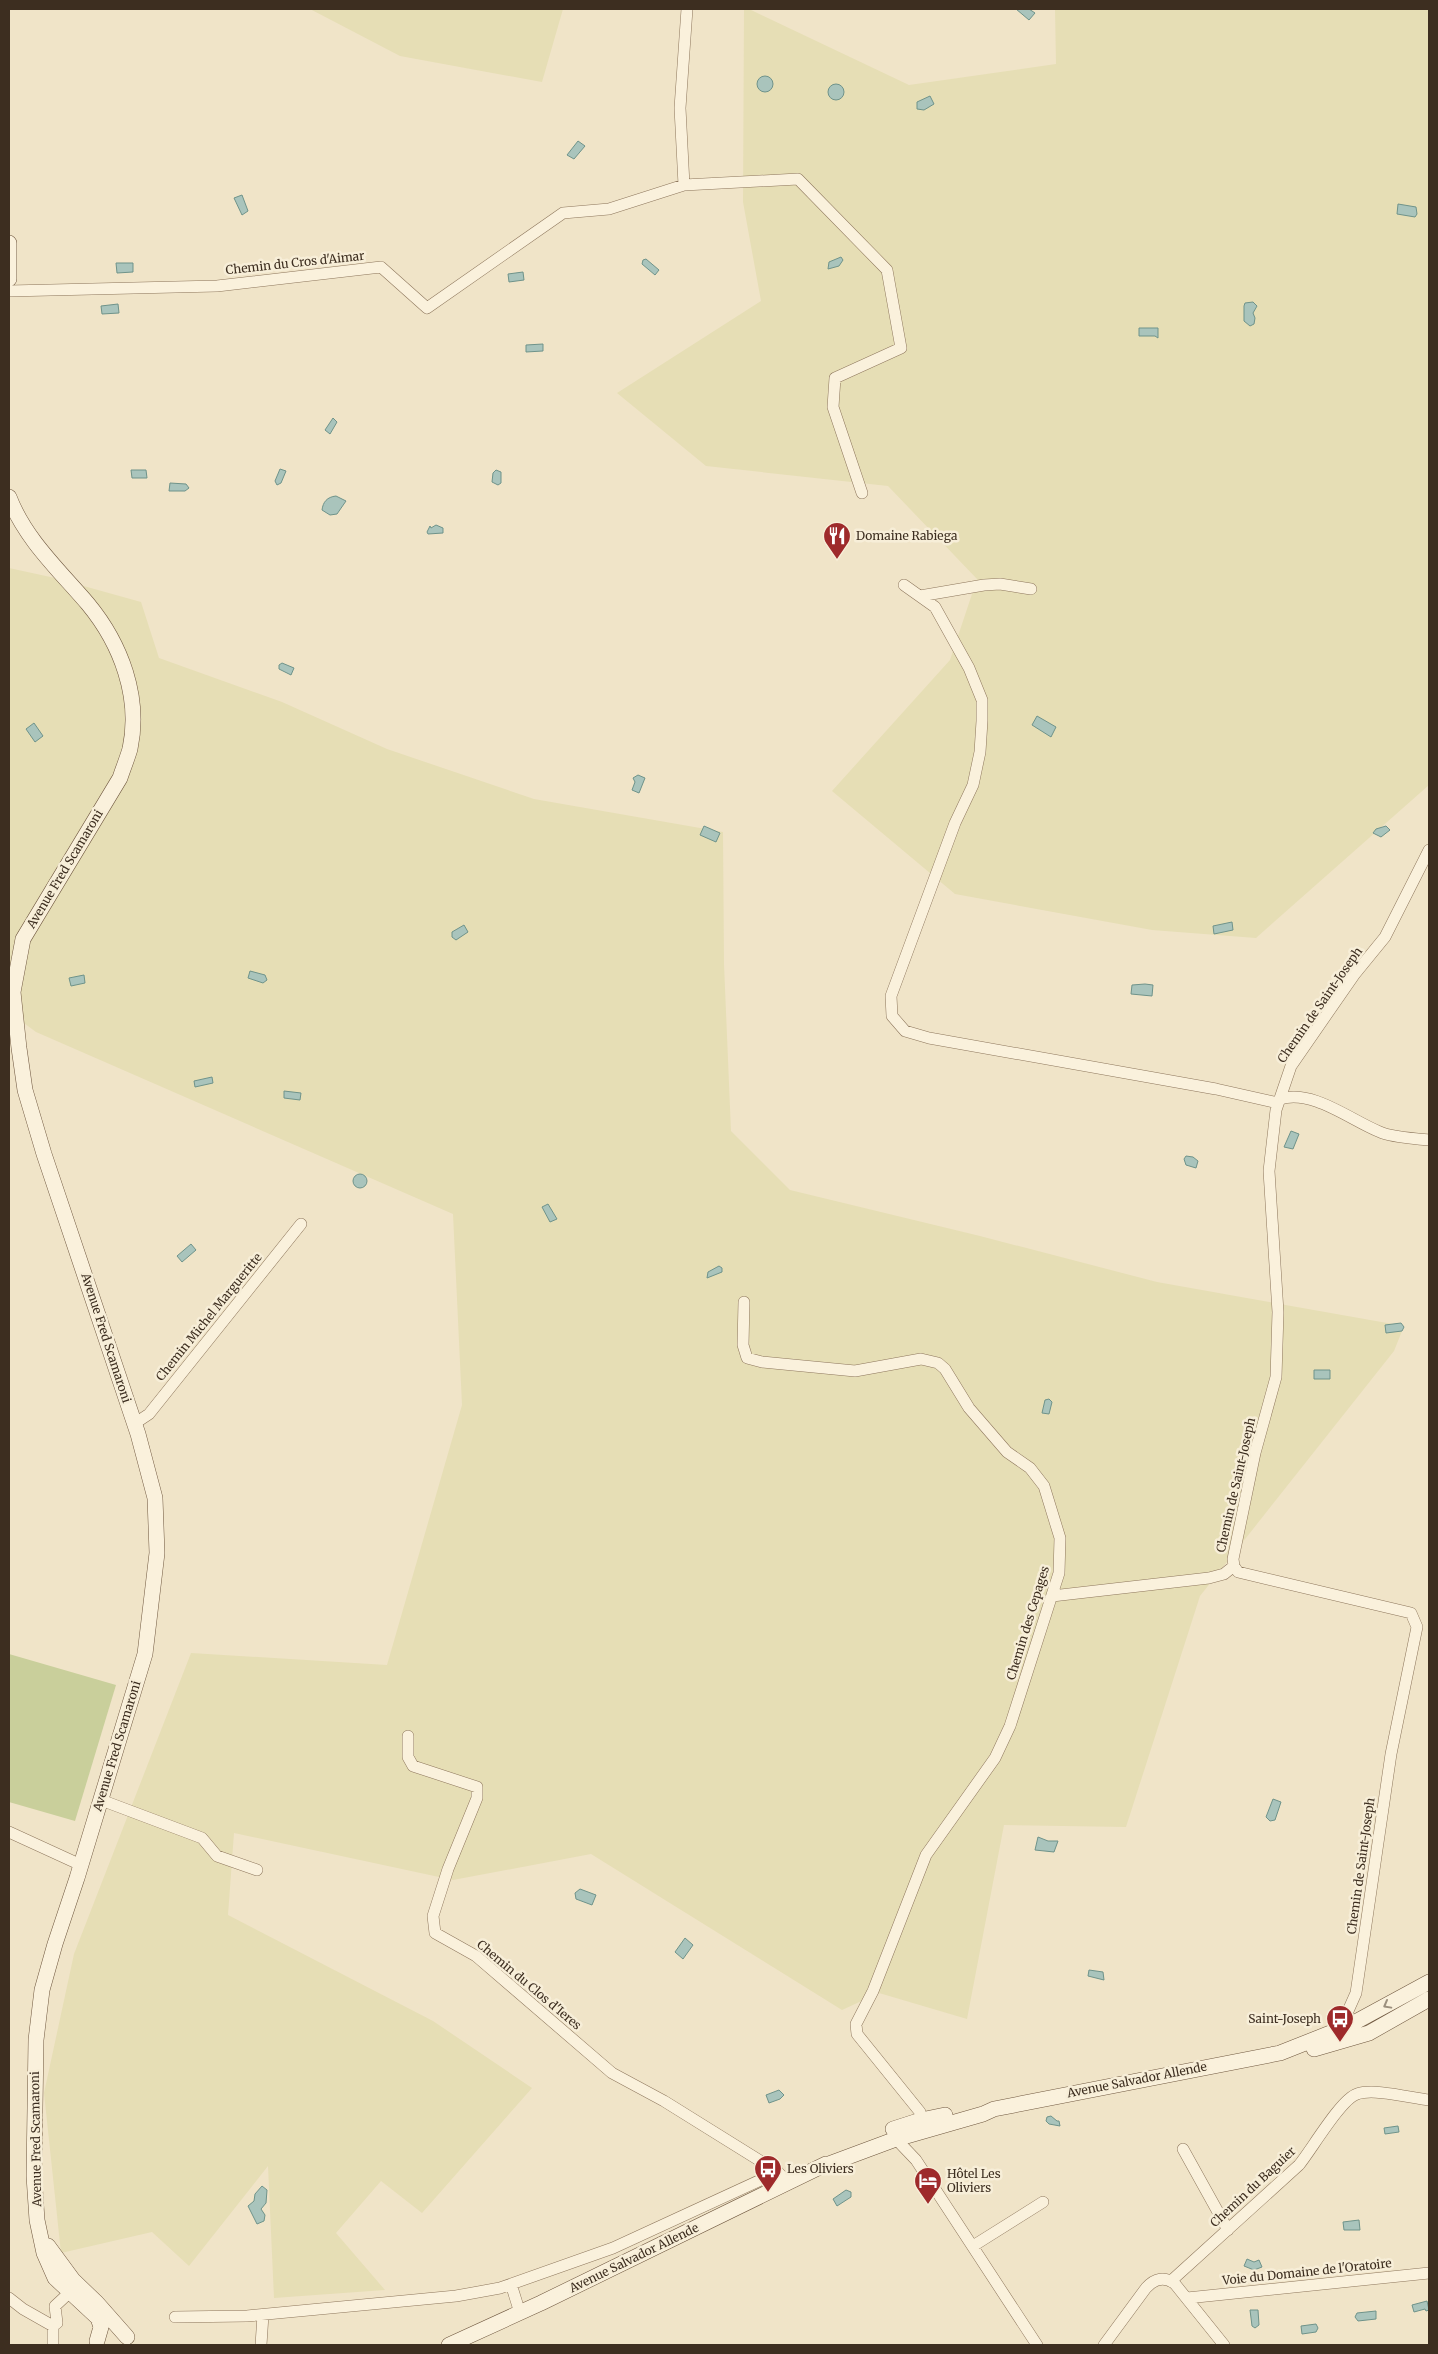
<svg xmlns="http://www.w3.org/2000/svg" width="1438" height="2354" font-family="Merriweather,serif">
	<style>
		.farmland { fill: #e6deb5 }
		.green { fill: #c9cf9b }
		.water { fill: #a9c4bc; stroke: #6f938a }
		.lines { fill: none; stroke-linecap: round; stroke-linejoin: round }
		.street-casing { stroke: #8d765c; stroke-width: 12 }
		.secondary-casing { stroke: #6f573f; stroke-width: 16 }
		.street { stroke: #faf1dc; stroke-width: 11 }
		.secondary { stroke: #faf1dc; stroke-width: 15 }
		.oneway { stroke: #9c907e }
		.labels { text-anchor: middle; stroke-width: 5; stroke-linejoin: round; paint-order: stroke }
		.street-label { font-size: 12px; fill: #3d2e20; stroke: #f7eed8 }
		.poi-label { font-size: 12px; fill: #3d2e20; stroke: #f7eed8; text-anchor: start }
	</style>
	<rect width="100%" height="100%" fill="#f0e4c8"/>
	<path class="farmland" d="M310,9H563L542,82L400,56Z
		M744,9H749L909,85L1056,64L1055,9H1429V785L1256,938L1152,930L955,894L832,791L950,660L977,579L888,486L706,466L617,393L761,301L743,202Z
		M9,568L55,578L141,602L159,658L282,702L387,749L534,799L723,832L724,964L731,1131L790,1190L980,1236L1157,1282L1404,1326L1394,1351L1200,1596L1126,1827L1004,1825L967,2019L879,1993L842,2010L591,1854L453,1880L234,1833L228,1915L433,2021L532,2088L422,2213L381,2181L336,2233L385,2290L274,2298L268,2166L189,2266L152,2232L61,2253L44,2093L74,1954L191,1653L387,1665L462,1405L453,1214L36,1032L9,1012Z"/>
	<path class="green" d="M9,1654L116,1685L75,1821L9,1802Z"/>
	<path class="water" d="M1016,9H1029L1035,13L1029,20Z
		M757 84a8 8 0 1 1 16 0a8 8 0 1 1-16 0Z
		M828 92a8 8 0 1 1 16 0a8 8 0 1 1-16 0Z
		M930,96L934,104L924,110L917,109V102Z
		M578,141L585,146L574,159L567,155Z
		M242,195L248,211L242,215L234,198Z
		M1398,204L1416,207L1417,214L1415,217L1397,214Z
		M841,257L843,260L839,266L828,269L829,262Z
		M646,259L659,270L655,275L642,264L643,260Z
		M116,263H133V272L117,273Z
		M523,272L524,280L509,282L508,274Z
		M1253,302L1257,306L1253,313L1255,318L1254,324L1250,326L1244,321V306L1245,303Z
		M118,304L119,313L102,314L101,306Z
		M1139,328H1158V338L1155,336H1139Z
		M543,344V351L526,352V345Z
		M333,418L337,422L330,434L325,430Z
		M280,469L286,471L281,483L277,485L275,481Z
		M131,470H146L147,478H132Z
		M496,470L501,472V483L498,485L492,482L493,473Z
		M170,483L186,484L189,488L185,491H169Z
		M336,496L346,501L337,514L330,515L322,510C323,502 327,497 336,496Z
		M436,525L443,528V533L428,534L427,532L430,526L431,528Z
		M282,663L294,668L291,675L279,669V665Z
		M1037,716L1056,727L1051,737L1032,725Z
		M34,723L43,736L35,742L26,729Z
		M638,775L645,778L639,793L632,790L635,782L633,778Z
		M704,826L720,833L716,842L700,835Z
		M1386,826L1390,830L1381,837L1373,833L1376,829Z
		M1232,922L1233,930L1214,934L1213,926Z
		M464,925L468,932L456,940L452,937V932Z
		M250,971L265,975L267,980L263,983L248,978Z
		M84,975L85,983L71,986L69,978Z
		M1145,984L1153,985L1152,996L1131,994L1132,985Z
		M212,1077L213,1083L195,1087L194,1081Z
		M284,1091L301,1093L300,1100L284,1098Z
		M1291,1131L1299,1134L1293,1149L1284,1147Z
		M1186,1156L1193,1157L1198,1161L1196,1168L1186,1165L1184,1159Z
		M353 1181a7 7 0 1 1 14 0a7 7 0 1 1-14 0Z
		M548,1204L557,1219L550,1222L542,1207Z
		M191,1244L196,1250L182,1262L177,1256Z
		M719,1266L722,1268V1272L707,1278L708,1272Z
		M1401,1323L1404,1327L1402,1331L1386,1333L1385,1325Z
		M1314,1370H1330V1379H1314Z
		M1049,1399L1052,1402L1049,1414L1042,1413L1045,1400Z
		M1273,1799L1281,1802L1275,1820L1270,1821L1266,1817Z
		M1038,1837L1048,1841H1058L1054,1852L1035,1850Z
		M580,1889L596,1895L592,1905L576,1899L575,1893Z
		M685,1938L693,1945L683,1959L675,1952Z
		M1089,1970L1103,1972L1104,1980L1088,1976Z
		M779,2090L784,2095L780,2099L769,2103L766,2095Z
		M1051,2116L1057,2121H1059L1060,2126L1049,2124L1046,2121L1047,2117Z
		M1398,2126L1399,2132L1385,2134L1384,2128Z
		M262,2186L267,2190L266,2203L261,2209L265,2215L264,2221L257,2224L248,2206L254,2201L255,2194Z
		M846,2190L851,2192V2197L837,2206L833,2199Z
		M1359,2220L1360,2230H1344L1343,2222Z
		M1247,2259L1254,2262L1259,2260L1262,2267L1254,2270L1244,2266Z
		M1427,2301L1429,2310L1426,2311L1425,2309L1414,2312L1412,2305Z
		M1250,2310H1258L1259,2325L1255,2328L1252,2326Z
		M1376,2311V2319L1358,2321L1355,2317L1357,2313Z
		M1316,2324L1318,2328L1316,2332L1302,2334L1301,2326Z"/>
	<g class="lines">
		<defs>
			<path id="street" d="M684,185L680,108L687,9
				M9,291L217,286L381,267L427,308L563,213L609,209L684,185L798,179L887,270L901,348L835,378L833,407L862,493
				M904,585L935,607L969,668L982,700V721L980,752L973,785L955,823L891,996L892,1016L905,1031L929,1038L1216,1089L1278,1103
				M920,596L984,585L1000,584L1031,589
				M1280,1099C1313,1089 1350,1120 1380,1132C1394,1138 1414,1138 1429,1140
				M744,1302L743,1345L747,1358L762,1362L855,1371L921,1359L938,1363L945,1369L969,1408L1007,1452L1030,1468L1044,1486L1060,1538L1059,1573L1010,1726L995,1758L926,1855L873,1991L856,2024L857,2034L920,2112L921,2120L918,2125
				M134,1424L149,1414L301,1224
				M1052,1596L1209,1578L1224,1574L1234,1566
				M408,1736V1757L413,1766L477,1787V1798L448,1869L433,1916L435,1933L476,1956L612,2073L664,2101L778,2172L788,2183
				M101,1800L202,1838L217,1856L257,1870
				M9,1832L81,1865
				M1348,2032V2011L1356,1993L1391,1754L1417,1627L1411,1613L1238,1572L1234,1566L1233,1559L1255,1453L1276,1377L1278,1312L1269,1171L1276,1110L1291,1066L1354,975L1385,937L1429,850
				M897,2134L896,2139L916,2160L1037,2345
				M1183,2149L1228,2230
				M973,2246L1043,2202
				M1171,2281L1299,2165C1312,2149 1341,2099 1357,2094C1374,2088 1411,2098 1429,2100
				M511,2284L520,2313
				M9,2298L23,2309L53,2326L57,2323L55,2306L69,2293L76,2292
				M1187,2298L1429,2273
				M175,2317L247,2316L456,2296L500,2288L613,2248L778,2172
				M53,2326V2345
				M261,2345L263,2315
				M1104,2345L1146,2288C1155,2278 1165,2276 1175,2284L1224,2345"/>
			<path id="secondary" d="M9,243V279
				M9,497C25,539 59,570 88,604C121,644 141,697 130,749C127,759 123,769 120,778L23,939L13,992L19,1048L25,1090L44,1154L138,1434L155,1498L157,1553L145,1654L77,1878L55,1944L42,1990L36,2040L34,2176L37,2220L44,2253L55,2278L98,2318L101,2327L97,2341
				M1314,2049L1369,2033L1429,1999
				M893,2129L921,2120L945,2115
				M818,2168L896,2139L983,2114L994,2109L1280,2053L1348,2026L1429,1982
				M48,2246L73,2280L97,2303L127,2337
				M449,2345L541,2303L826,2164"/>
		</defs>
		<use href="#street" class="street-casing"/>
		<use href="#secondary" class="secondary-casing"/>
		<use href="#street" class="street"/>
		<use href="#secondary" class="secondary"/>
	</g>
	<defs><path id="oneway-chevron" d="M-2-3.5L2.5 0L-2 3.5" fill="none" stroke-width="1.6" stroke-linecap="round" stroke-linejoin="round" transform="scale(1.25)"/></defs>
	<use class="oneway" href="#oneway-chevron" transform="translate(1387 2005) rotate(151)"/>
	<defs>
		<symbol id="restaurant-pin" viewBox="-11 -11 22 30"><path d="M0 17L-7.5 6A9.5 9.5 0 1 1 7.5 6Z" fill="#9e2a2b" stroke="#f7eed8"/><path d="M-5-6h1v4h1v-4h1v4h1v-4h1v5L-1.5 .5V6h-2V.5L-5-1ZM5-6V6H3V1.5H1.5Q1.5-4 5-6Z" fill="#fff"/></symbol>
		<symbol id="bus-pin" viewBox="-11 -11 22 30"><path d="M0 17L-7.5 6A9.5 9.5 0 1 1 7.5 6Z" fill="#9e2a2b" stroke="#f7eed8"/><path d="M-5-6H5V4H4V6H2V4H-2V6H-4V4H-5ZM-3.5-4V0h7V-4ZM-3.5 1.2v1.5H-2V1.2ZM2 1.2v1.5H3.5V1.2Z" fill="#fff"/></symbol>
		<symbol id="hotel-pin" viewBox="-11 -11 22 30"><path d="M0 17L-7.5 6A9.5 9.5 0 1 1 7.5 6Z" fill="#9e2a2b" stroke="#f7eed8"/><path d="M-6-4.5h1.5V1H6V5H4.5V3h-9V5H-6ZM-4 0a1.8 1.8 0 1 1 3.6 0ZM.5 0V-2.5h3Q6-2.5 6 0Z" fill="#fff"/></symbol>
	</defs>
	<g fill-rule="evenodd">
		<use href="#restaurant-pin" x="821" y="520" width="32" height="43"/>
		<use href="#bus-pin" x="1324" y="2003" width="32" height="43"/>
		<use href="#bus-pin" x="752" y="2153" width="32" height="43"/>
		<use href="#hotel-pin" x="912" y="2165" width="32" height="43"/>
	</g>
	<g class="labels">
		<g class="street-label">
			<text transform="translate(295 263) rotate(-6)" y="4">Chemin du Cros d'Aimar</text>
			<text transform="translate(65 869) rotate(-59)" y="4">Avenue Fred Scamaroni</text>
			<text transform="translate(1320 1005) rotate(-55)" y="4">Chemin de Saint-Joseph</text>
			<text transform="translate(209 1317) rotate(-51)" y="4">Chemin Michel Margueritte</text>
			<text transform="translate(106 1338) rotate(72)" y="4">Avenue Fred Scamaroni</text>
			<text transform="translate(1236 1485) rotate(-77)" y="4">Chemin de Saint-Joseph</text>
			<text transform="translate(1028 1623) rotate(-73)" y="4">Chemin des Cepages</text>
			<text transform="translate(117 1746) rotate(-73)" y="4">Avenue Fred Scamaroni</text>
			<text transform="translate(1361 1866) rotate(-82)" y="4">Chemin de Saint-Joseph</text>
			<text transform="translate(529 1985) rotate(40)" y="4">Chemin du Clos d'Ieres</text>
			<text transform="translate(1137 2080) rotate(-11)" y="4">Avenue Salvador Allende</text>
			<text transform="translate(36 2139) rotate(-91)" y="4">Avenue Fred Scamaroni</text>
			<text transform="translate(1253 2187) rotate(-43)" y="4">Chemin du Baguier</text>
			<text transform="translate(634 2258) rotate(-26)" y="4">Avenue Salvador Allende</text>
			<text transform="translate(1307 2272) rotate(-6)" y="4">Voie du Domaine de l'Oratoire</text>
		</g>
		<g class="poi-label">
			<text x="856" y="540">Domaine Rabiega</text>
			<text x="1321" y="2023" text-anchor="end">Saint-Joseph</text>
			<text x="787" y="2173">Les Oliviers</text>
			<text x="947" y="2178">Hôtel Les<tspan x="947" dy="14">Oliviers</tspan></text>
		</g>
	</g>
	<rect width="1438" height="2354" fill="none" stroke="#3d2e20" stroke-width="20"/>
</svg>
